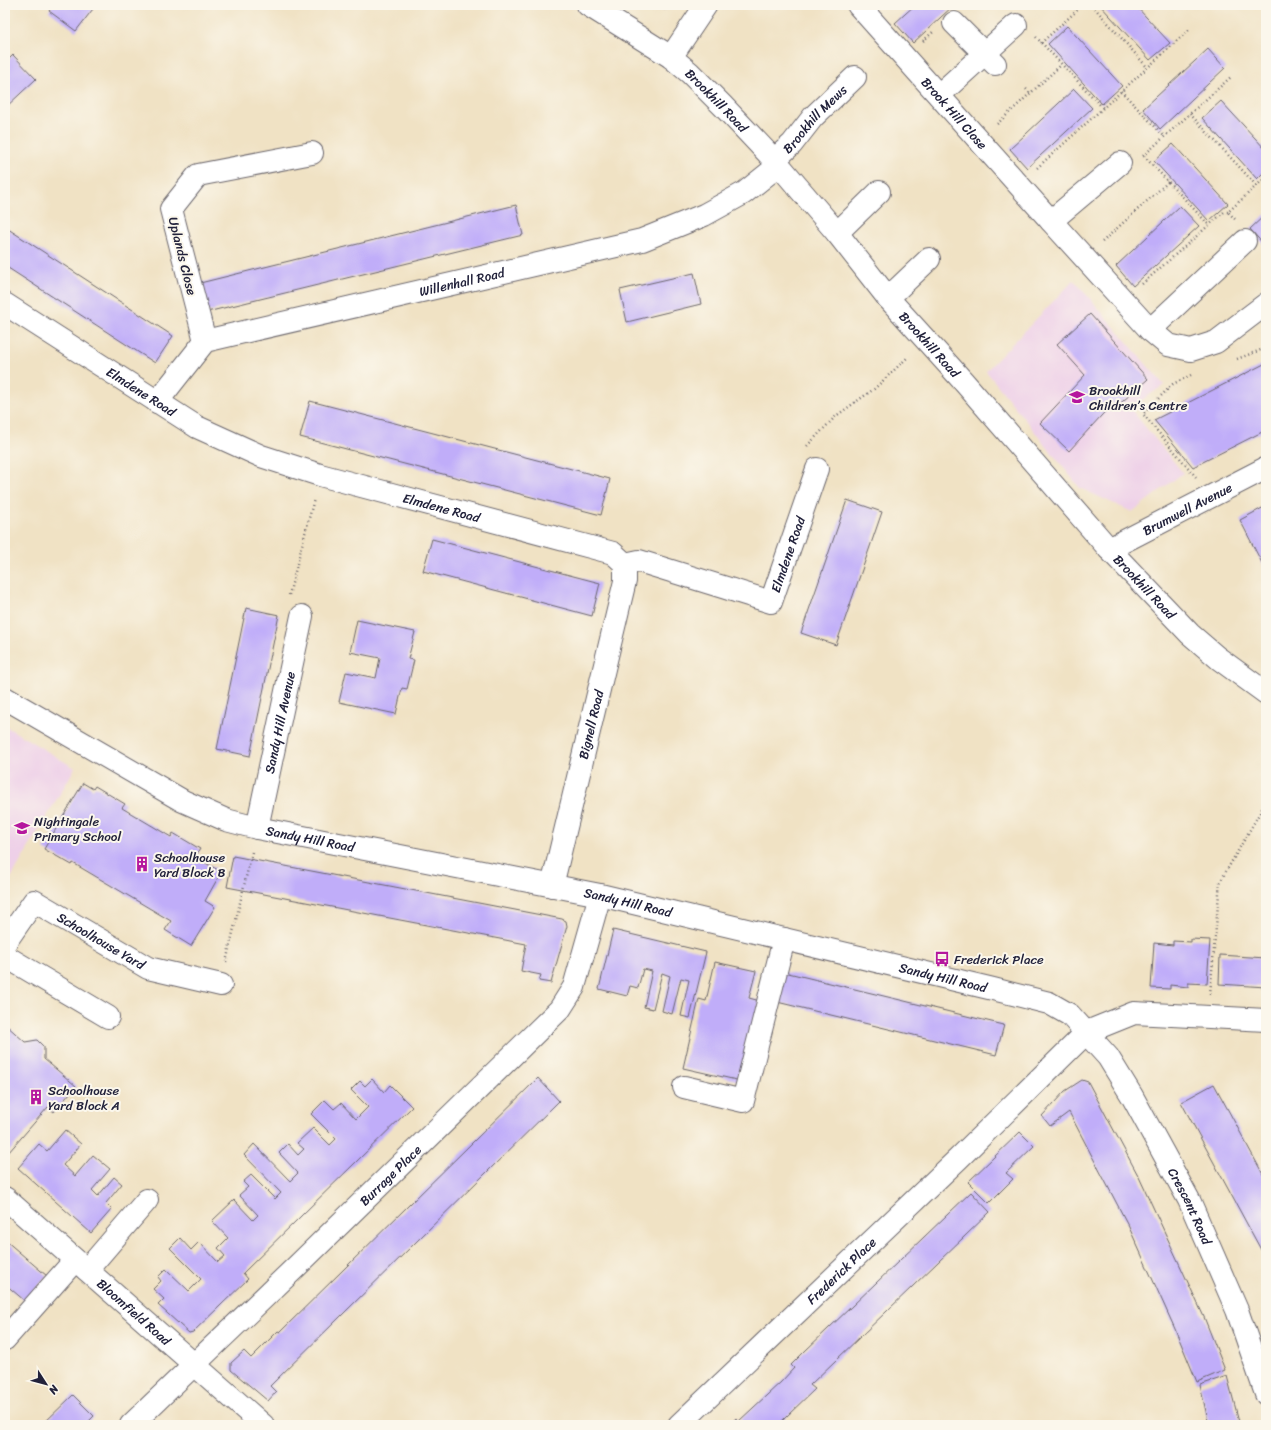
<svg xmlns="http://www.w3.org/2000/svg" width="1271" height="1430" font-family="Sriracha,sans-serif">
	<style>
		.built { fill: #eed0e8 }
		.building { fill: #c0adf9 }
		.lines { fill: none; stroke-linecap: round; stroke-linejoin: round }
		.minor-casing { stroke: #6a656b; stroke-width: 24 }
		.path { stroke: #6a656b; stroke-width: 2.5; stroke-dasharray: 1 3; stroke-linecap: butt }
		.minor { stroke: #fff; stroke-width: 22 }
		.labels { text-anchor: middle; stroke-width: 4; stroke-linejoin: round; paint-order: stroke }
		.street-label { font-size: 13px; fill: #22223b; stroke: #fbf7ec }
		.poi-label { font-size: 13px; fill: #22223b; stroke: #fbf7ec; text-anchor: start }
	</style>
	<rect width="100%" height="100%" fill="#fbf7ec"/>
	<filter id="ink" filterUnits="userSpaceOnUse"><feTurbulence type="fractalNoise" baseFrequency=".025" numOctaves="2"/><feDisplacementMap in="SourceGraphic" scale="8" xChannelSelector="R" yChannelSelector="G"/><feConvolveMatrix kernelMatrix="1 2 1 2 8 2 1 2 1" color-interpolation-filters="sRGB"/></filter>
	<filter id="wash" filterUnits="userSpaceOnUse"><feTurbulence type="fractalNoise" baseFrequency=".012" numOctaves="4" result="noise"/><feDisplacementMap in="SourceGraphic" scale="16" xChannelSelector="R" yChannelSelector="G"/><feGaussianBlur stdDeviation="0.9" result="paint"/><feColorMatrix in="noise" values="0 0 0 0 0 0 0 0 0 0 0 0 0 0 0 0 0 1.4 0 .05"/><feComposite in="paint" operator="in"/></filter>
	<g filter="url(#wash)">
		<rect width="100%" height="100%" fill="#f0e2c4"/>
		<path class="built" d="M1074,280L1164,385L1130,408L1183,473L1132,512L1080,488L986,371Z
			M5,726L75,768L5,888Z"/>
		<g id="blocks">
			<path class="building" d="M53,5H96L76,31L49,11Z
				M657,5H669L665,10Z
				M915,5H954L913,43L895,23Z
				M1100,5H1135L1170,43L1150,60Z
				M1067,26L1122,86L1102,104L1048,44Z
				M1208,49L1225,68L1160,129L1143,109Z
				M13,55L36,79L5,108V63Z
				M1074,89L1092,108L1027,168L1010,149Z
				M1221,101L1266,150V170L1257,179L1202,118Z
				M1173,144L1228,204L1209,221L1154,161Z
				M516,205L523,235L207,312L200,283Z
				M1180,206L1199,226L1133,286L1116,266Z
				M1266,214V247L1250,229Z
				M5,227L173,336L155,363L5,266Z
				M694,273L701,304L627,322L620,290Z
				M1090,314L1148,379L1115,408L1112,404L1069,451L1040,423L1085,375L1057,344Z
				M1266,363V430L1193,467L1154,420Z
				M310,401L610,479L601,515L300,437Z
				M847,500L882,512L836,645L801,633Z
				M1266,506V564L1263,565L1240,520Z
				M432,539L600,583L592,616L423,571Z
				M246,608L279,615L250,756L217,749Z
				M357,620L415,632L408,659L414,660L407,689L402,688L396,714L339,702L346,672L376,678L380,658L350,652Z
				M83,783L93,789L95,786L125,804L122,808L171,837L173,833L200,849L195,857L218,870L219,876L205,901L215,907L191,946L165,930L171,921L73,863L72,865L44,849Z
				M233,856L562,919L566,921L567,926L551,983L539,981L541,975L521,971L526,944L227,887Z
				M613,930L706,952L690,1018L681,1016L689,980L681,978L672,1014L662,1011L670,976L662,973L653,1009L644,1007L652,971L643,969L638,988L630,986L627,996L599,989Z
				M1191,939L1210,940L1207,984L1188,983V987L1170,985V989L1151,988L1154,943L1173,945V941L1191,942Z
				M1220,955L1266,958V987L1219,984Z
				M715,962L756,971L749,998L760,1001L741,1081L683,1068L699,999L706,1001Z
				M780,971L1004,1025L996,1055L773,1001Z
				M5,1024L25,1042L37,1040L44,1047V1059L76,1086L54,1112L48,1107L8,1153L5,1150Z
				M538,1078L559,1101L270,1386L276,1392L268,1401L231,1370V1363L244,1351L251,1358L278,1331L280,1332Z
				M372,1079L384,1092L390,1085L412,1107L243,1273L248,1279L193,1332L189,1333L158,1305L164,1299L153,1289L161,1281L158,1277L166,1269L189,1291L201,1279L170,1248L180,1238L191,1250L199,1242L218,1262L225,1256L218,1248L228,1238L212,1221L234,1200L253,1220L258,1215L239,1195L248,1187L243,1182L251,1175L275,1199L281,1193L244,1155L254,1144L290,1181L298,1173L279,1153L288,1144L298,1155L304,1149L297,1143L313,1128L330,1145L336,1139L311,1114L325,1100L334,1109L341,1103L356,1119L368,1107L351,1090L360,1081L365,1086Z
				M1082,1080L1088,1082L1139,1177L1204,1317L1225,1370L1197,1382L1175,1329L1128,1225L1069,1112L1050,1126L1042,1116L1065,1091Z
				M1214,1084L1266,1180V1259L1181,1102Z
				M65,1130L81,1144L63,1165L75,1176L93,1155L110,1169L92,1190L98,1196L114,1177L122,1184L106,1203L112,1209L91,1233L18,1168L39,1144L47,1151Z
				M1020,1132L1034,1146L1006,1173L1013,1179L989,1203L968,1182Z
				M971,1192L990,1212L810,1385L815,1389L787,1416L778,1425H729L736,1418L739,1421L781,1382L794,1368L791,1365L805,1351Z
				M5,1240L47,1276L25,1301L5,1284Z
				M1227,1376L1240,1425H1209L1200,1385Z
				M73,1395L94,1416L85,1425H42Z"/>
		</g>
	</g>
	<g filter="url(#ink)">
		<use href="#blocks" fill-opacity="0" stroke="#6a656b" stroke-width="1"/>
		<g class="lines">
			<defs>
				<g id="minor">
					<path id="s1" d="M588,5L671,57L690,73L723,106L779,165L837,233L888,298L963,381L1109,549L1190,634L1218,658L1266,693"/>
					<path id="s2" d="M858,5L1051,221L1120,163"/>
					<path d="M954,23L995,64"/>
					<path d="M671,57L706,5"/>
					<path d="M939,95L1016,25"/>
					<path id="s3" d="M774,160L792,144L813,117L855,77"/>
					<path d="M1051,221L1150,330L1168,345L1191,350L1216,342L1266,304"/>
					<path d="M837,233L879,192"/>
					<path d="M888,298L929,259"/>
					<path id="s4" d="M5,304L197,427L261,456L320,475L613,553L625,564"/>
					<path d="M1150,330L1245,241"/>
					<path d="M205,341L171,209L198,175L312,153"/>
					<path id="s5" d="M157,402L205,341L642,240L704,215L744,193L779,165"/>
					<path id="s6" d="M1109,549L1266,468"/>
					<path id="s7" d="M625,564L639,561L771,602L817,469"/>
					<path id="s8" d="M5,698L183,801L226,820L257,828L600,895L993,989L1049,1003L1070,1015L1108,1057L1132,1096L1189,1200L1237,1310L1266,1394"/>
					<path id="s9" d="M257,828L302,616"/>
					<path id="s10" d="M552,886L625,581V564"/>
					<path id="s11" d="M5,943L34,901L148,968L221,985"/>
					<path d="M5,956L108,1017"/>
					<path d="M684,1087L743,1101L784,939"/>
					<path id="s12" d="M5,1198L263,1425"/>
					<path d="M87,1270L147,1200"/>
					<path d="M5,1339L75,1260"/>
					<path id="s13" d="M131,1425L297,1266L560,1009L574,987L600,895"/>
					<path id="s14" d="M679,1425L958,1159L1087,1032L1134,1013L1266,1020"/>
				</g>
			</defs>
			<use href="#minor" class="minor-casing"/>
			<path class="path" d="M1072,5L1077,11
				M1092,5L1147,67
				M1036,37L1103,108
				M923,41L933,32
				M1041,43L1083,5
				M1026,89L1030,93
				M1121,91L1165,137
				M1190,114L1257,186
				M997,124L1061,65
				M1143,156L1232,76
				M1144,156L1209,225
				M1037,168L1190,29
				M1235,219L1228,212L1266,177
				M1102,242L1168,182
				M1142,284L1224,212H1228
				M1237,359L1266,348
				M1191,375L1173,384L1143,414L1196,477
				M807,446L836,416L874,389L908,357
				M289,595L314,499
				M226,962L252,852
				M1210,994L1220,882L1266,802"/>
			<use href="#minor" class="minor"/>
		</g>
	</g>
	<defs>
		<symbol id="school-bare" viewBox="-9 -9 18 18"><path d="M0-5L7-2L0 1L-7-2ZM-4 1L0 2.5L4 1V4Q0 6-4 4Z" fill="#b5179e" stroke="#fbf7ec" stroke-width="2.5" paint-order="stroke"/></symbol>
		<symbol id="building-bare" viewBox="-9 -9 18 18"><path d="M-4-6H4V6H1V3H-1V6H-4ZM-2.5-4.3h1.7v1.8h-1.7ZM.8-4.3h1.7v1.8H.8ZM-2.5-1h1.7V.8h-1.7ZM.8-1h1.7V.8H.8Z" fill="#b5179e" stroke="#fbf7ec" stroke-width="2.5" paint-order="stroke"/></symbol>
		<symbol id="bus-bare" viewBox="-9 -9 18 18"><path d="M-5-6H5V4H4V6H2V4H-2V6H-4V4H-5ZM-3.5-4V0h7V-4ZM-3.5 1.2v1.5H-2V1.2ZM2 1.2v1.5H3.5V1.2Z" fill="#b5179e" stroke="#fbf7ec" stroke-width="2.5" paint-order="stroke"/></symbol>
	</defs>
	<g fill-rule="evenodd">
		<use href="#school-bare" x="1066" y="386" width="22" height="22"/>
		<use href="#school-bare" x="11" y="817" width="22" height="22"/>
		<use href="#building-bare" x="131" y="853" width="22" height="22"/>
		<use href="#bus-bare" x="931" y="948" width="22" height="22"/>
		<use href="#building-bare" x="25" y="1086" width="22" height="22"/>
	</g>
	<g class="labels">
		<g class="street-label">
			<text dy="5" stroke="none"><textPath href="#s1" startOffset="161">Brookhill Road</textPath></text>
			<text dy="5" stroke="none"><textPath href="#s2" startOffset="145">Brook Hill Close</textPath></text>
			<text dy="5" stroke="none"><textPath href="#s3" startOffset="58">Brookhill Mews</textPath></text>
			<text transform="translate(183 256) rotate(76)" y="5">Uplands Close</text>
			<text dy="5" stroke="none"><textPath href="#s5" startOffset="341">Willenhall Road</textPath></text>
			<text dy="5" stroke="none"><textPath href="#s1" startOffset="485">Brookhill Road</textPath></text>
			<text dy="5" stroke="none"><textPath href="#s4" startOffset="162">Elmdene Road</textPath></text>
			<text dy="5" stroke="none"><textPath href="#s4" startOffset="486">Elmdene Road</textPath></text>
			<text dy="5" stroke="none"><textPath href="#s6" startOffset="88">Brumwell Avenue</textPath></text>
			<text dy="5" stroke="none"><textPath href="#s7" startOffset="203">Elmdene Road</textPath></text>
			<text dy="5" stroke="none"><textPath href="#s1" startOffset="809">Brookhill Road</textPath></text>
			<text dy="5" stroke="none"><textPath href="#s9" startOffset="108">Sandy Hill Avenue</textPath></text>
			<text dy="5" stroke="none"><textPath href="#s10" startOffset="166">Bignell Road</textPath></text>
			<text dy="5" stroke="none"><textPath href="#s8" startOffset="339">Sandy Hill Road</textPath></text>
			<text dy="5" stroke="none"><textPath href="#s8" startOffset="663">Sandy Hill Road</textPath></text>
			<text dy="5" stroke="none"><textPath href="#s11" startOffset="129">Schoolhouse Yard</textPath></text>
			<text dy="5" stroke="none"><textPath href="#s8" startOffset="987">Sandy Hill Road</textPath></text>
			<text dy="5" stroke="none"><textPath href="#s13" startOffset="360">Burrage Place</textPath></text>
			<text dy="5" stroke="none"><textPath href="#s8" startOffset="1347">Crescent Road</textPath></text>
			<text dy="5" stroke="none"><textPath href="#s14" startOffset="224">Frederick Place</textPath></text>
			<text dy="5" stroke="none"><textPath href="#s12" startOffset="172">Bloomfield Road</textPath></text>
		</g>
		<g class="poi-label">
			<text x="1089" y="395">Brookhill<tspan x="1089" dy="15">Children’s Centre</tspan></text>
			<text x="34" y="826">Nightingale<tspan x="34" dy="15">Primary School</tspan></text>
			<text x="154" y="862">Schoolhouse<tspan x="154" dy="15">Yard Block B</tspan></text>
			<text x="954" y="964">Frederick Place</text>
			<text x="48" y="1095">Schoolhouse<tspan x="48" dy="15">Yard Block A</tspan></text>
		</g>
	</g>
	<rect width="1271" height="1430" fill="none" stroke="#fbf7ec" stroke-width="20"/>
	<g transform="translate(46 1384) rotate(126)" stroke="#fbf7ec" stroke-width="3" paint-order="stroke">
	<path d="M0-3L7 15L0 10L-7 15Z" fill="#22223b"/>
	<text y="-6" font-size="11" font-weight="bold" text-anchor="middle" fill="#22223b">N</text>
	</g>
</svg>
